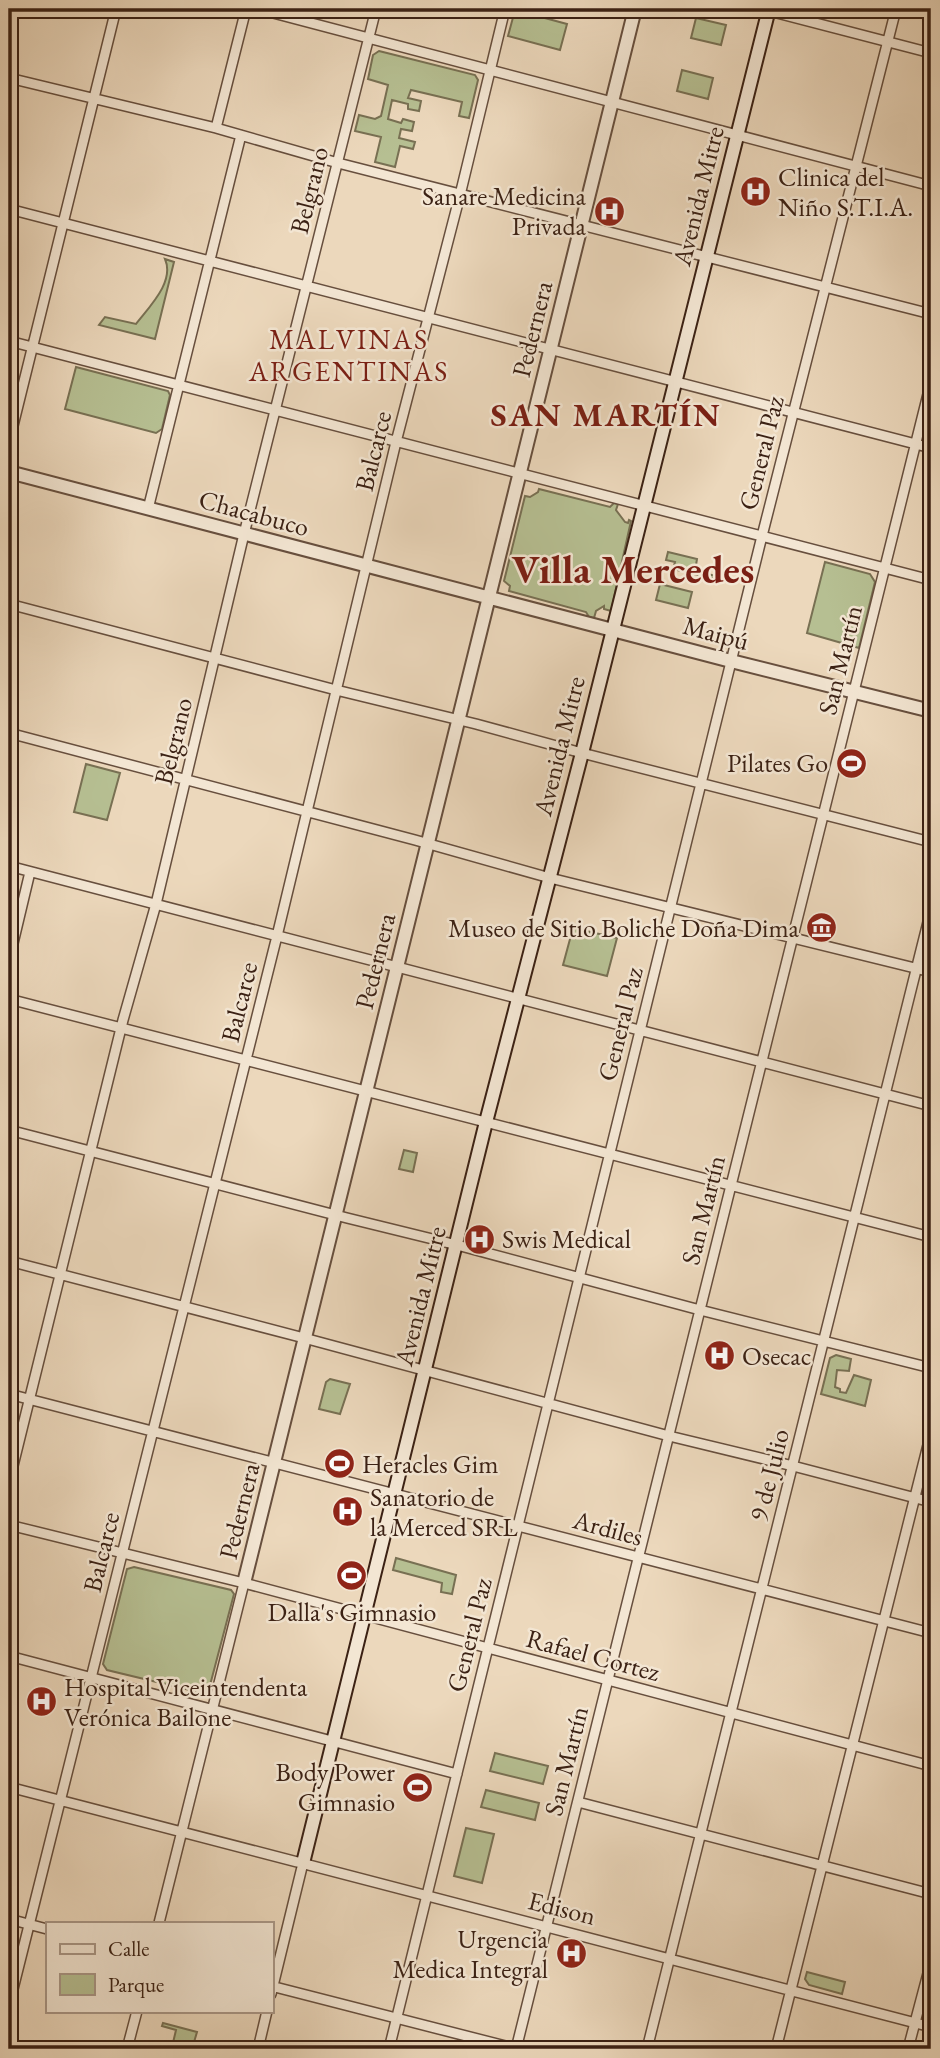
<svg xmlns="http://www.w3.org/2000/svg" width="940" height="2058" font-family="'EB Garamond',serif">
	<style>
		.green { fill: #b6bf92; stroke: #787053; stroke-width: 2 }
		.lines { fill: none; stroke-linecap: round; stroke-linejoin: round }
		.minor-casing { stroke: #674f3e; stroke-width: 12 }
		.tertiary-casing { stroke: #674f3e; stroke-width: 16 }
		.secondary-casing { stroke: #3b2114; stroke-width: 16 }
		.minor { stroke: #f3e6d3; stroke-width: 9 }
		.tertiary { stroke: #f3e6d3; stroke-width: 12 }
		.secondary { stroke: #f3e6d3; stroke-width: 12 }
		.labels { text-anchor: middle; stroke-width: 5; stroke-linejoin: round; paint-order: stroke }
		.poi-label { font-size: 26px; fill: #3b2114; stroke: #f3e6d3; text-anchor: start }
		.street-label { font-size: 26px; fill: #3b2114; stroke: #f3e6d3 }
		.neighbourhood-label { font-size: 28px; letter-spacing: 2px; fill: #7a1f14; stroke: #f3e6d3 }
		.district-label { font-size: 33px; font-weight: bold; letter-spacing: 2px; fill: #7a1f14; stroke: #f3e6d3 }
		.town-label { font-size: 40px; font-weight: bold; fill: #7a1f14; stroke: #f3e6d3 }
	</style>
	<rect width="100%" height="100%" fill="#ecd8bc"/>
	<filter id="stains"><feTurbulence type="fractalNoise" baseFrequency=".00286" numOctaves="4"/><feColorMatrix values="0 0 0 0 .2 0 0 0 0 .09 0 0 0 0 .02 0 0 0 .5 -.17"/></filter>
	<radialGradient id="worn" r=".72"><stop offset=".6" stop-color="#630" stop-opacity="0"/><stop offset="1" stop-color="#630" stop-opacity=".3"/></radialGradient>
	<path class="green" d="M515,10L567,24L560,50L508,36Z
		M696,18L726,25L721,45L691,38Z
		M379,51L475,75L478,80L469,118L459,116L462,102L411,90L408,98L421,101L419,111L408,109V104L392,100L388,119L401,123L403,119L414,122L412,131L401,129L399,138L415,142L413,149L400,146L395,167L375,162L381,137L355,131L359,115L375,119L381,116L388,85L368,79L373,55Z
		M682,70L713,78L708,99L677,91Z
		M165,259L174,262L155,339L99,325L105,317L136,324C149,307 175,282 165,259Z
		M9,350L14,352L18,359L9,398Z
		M76,367L168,391L170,395L162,429L156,433L65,409Z
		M539,489L610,507L614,503L618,504L616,510L625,522L628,523L629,520L631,521L611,611L604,609V606L596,611L594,618L589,617L586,612L509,591L510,586L504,581L525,496L530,497L538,492Z
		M668,552L697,559L695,571L716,576L715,579L673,569L675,562L666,560Z
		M825,562L870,574L875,582L859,648L807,633Z
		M660,584L692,592L688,608L656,600Z
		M86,764L120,773L107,820L74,812Z
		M573,928L617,938L607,976L563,965Z
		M404,1150L417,1153L413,1172L399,1169Z
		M836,1355L851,1359L849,1371L837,1370L835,1387L840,1389V1392L846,1393L854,1375L871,1380L865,1406L821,1394L830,1358Z
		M330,1379L350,1384L340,1414L319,1409L326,1382Z
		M396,1558L456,1575L452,1594L441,1592L442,1583L393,1570Z
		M134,1567L231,1590L234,1594L209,1689L202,1693L107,1670L103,1664L127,1569Z
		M495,1753L548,1766L543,1784L490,1771Z
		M486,1790L539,1803L535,1820L481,1807Z
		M466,1828L494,1834L482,1883L454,1876Z
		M807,1972L845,1982L842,1994L809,1985L805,1979Z
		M163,2023L197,2032L192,2049H179L172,2047L176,2030L162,2026Z"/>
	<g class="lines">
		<defs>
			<path id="minor" d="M258,9L931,186
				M762,9L931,53
				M9,78L216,128L338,163L931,314
				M216,128L246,9
				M9,209L931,448
				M9,341L931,580
				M9,442L116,9
				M148,509L241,135
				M9,604L336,690L476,724L582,753L931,842
				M9,733L415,840L550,878L931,972
				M9,866L931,1106
				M9,960L30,872
				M9,999L931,1237
				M9,1130L347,1218L457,1245L700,1310L931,1368
				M9,1261L304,1338L669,1436L793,1466L931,1502
				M9,1394L931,1633
				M9,1482L123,1020L156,904L244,534L376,9
				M9,1525L244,1583L931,1766
				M9,1656L457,1774
				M9,1787L931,2027
				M578,1802L931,1894
				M9,1919L47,1929
				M159,1923L244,1583
				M271,1986L517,2049
				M271,1994L303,1863
				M9,2005L277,936L396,442L460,195L505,9
				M9,2048L12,2049
				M127,2049L137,2011
				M258,2049L267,2011
				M389,2049L762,536L896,9
				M516,2049L931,382
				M647,2049L931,910
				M776,2049L931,1433
				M908,2049L931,1962"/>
			<path id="tertiary" d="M9,472L731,661L931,711
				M244,1583L635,9"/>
			<path id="secondary" d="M303,1863L486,1122L582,753L769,9"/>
		</defs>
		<use href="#minor" class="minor-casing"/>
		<use href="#tertiary" class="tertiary-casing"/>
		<use href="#secondary" class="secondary-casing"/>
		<use href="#minor" class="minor"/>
		<use href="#tertiary" class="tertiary"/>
		<use href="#secondary" class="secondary"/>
	</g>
	<defs>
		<symbol id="hospital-disc" viewBox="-11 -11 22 22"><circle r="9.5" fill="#8f2418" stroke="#f3e6d3"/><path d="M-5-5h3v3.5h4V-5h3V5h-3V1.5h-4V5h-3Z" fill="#fff"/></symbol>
		<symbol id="stadium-disc" viewBox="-11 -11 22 22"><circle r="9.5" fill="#8f2418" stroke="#f3e6d3"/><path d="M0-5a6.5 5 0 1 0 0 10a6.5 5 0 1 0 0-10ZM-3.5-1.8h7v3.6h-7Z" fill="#fff"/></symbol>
		<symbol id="museum-disc" viewBox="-11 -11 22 22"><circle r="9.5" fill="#8f2418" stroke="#f3e6d3"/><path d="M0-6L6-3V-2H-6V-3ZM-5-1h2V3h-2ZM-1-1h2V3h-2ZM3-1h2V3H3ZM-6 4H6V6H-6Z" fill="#fff"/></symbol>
	</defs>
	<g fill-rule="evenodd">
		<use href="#hospital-disc" x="738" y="174" width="35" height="35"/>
		<use href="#hospital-disc" x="592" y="194" width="35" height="35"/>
		<use href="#stadium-disc" x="834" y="746" width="35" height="35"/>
		<use href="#museum-disc" x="804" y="910" width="35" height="35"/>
		<use href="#hospital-disc" x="462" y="1222" width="35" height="35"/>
		<use href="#hospital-disc" x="702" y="1338" width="35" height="35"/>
		<use href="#stadium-disc" x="322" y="1446" width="35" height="35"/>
		<use href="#hospital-disc" x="330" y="1494" width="35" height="35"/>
		<use href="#stadium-disc" x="334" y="1558" width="35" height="35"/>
		<use href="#hospital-disc" x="24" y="1684" width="35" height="35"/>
		<use href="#stadium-disc" x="400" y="1770" width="35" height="35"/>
		<use href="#hospital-disc" x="554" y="1936" width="35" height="35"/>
	</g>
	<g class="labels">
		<g class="poi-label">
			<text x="778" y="186">Clinica del<tspan x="778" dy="30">Niño S.T.I.A.</tspan></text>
			<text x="586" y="205" text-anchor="end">Sanare Medicina<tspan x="586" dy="30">Privada</tspan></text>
			<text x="828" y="772" text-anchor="end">Pilates Go</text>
			<text x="799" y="937" text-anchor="end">Museo de Sitio Boliche Doña Dima</text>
			<text x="502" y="1248">Swis Medical</text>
			<text x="742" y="1365">Osecac</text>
			<text x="362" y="1473">Heracles Gim</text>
			<text x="370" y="1506">Sanatorio de<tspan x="370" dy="30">la Merced SRL</tspan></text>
			<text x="352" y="1621" text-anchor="middle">Dalla's Gimnasio</text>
			<text x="64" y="1696">Hospital Viceintendenta<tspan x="64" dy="30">Verónica Bailone</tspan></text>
			<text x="395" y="1781" text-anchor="end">Body Power<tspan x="395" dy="30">Gimnasio</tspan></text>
			<text x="548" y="1948" text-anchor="end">Urgencia<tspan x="548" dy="30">Medica Integral</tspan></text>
		</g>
		<g class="street-label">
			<text transform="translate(309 190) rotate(-76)" y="9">Belgrano</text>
			<text transform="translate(698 196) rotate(-76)" y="9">Avenida Mitre</text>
			<text transform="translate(532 329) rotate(-76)" y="9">Pedernera</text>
			<text transform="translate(373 451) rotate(-76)" y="9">Balcarce</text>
			<text transform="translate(761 453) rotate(-76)" y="9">General Paz</text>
			<text transform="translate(254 513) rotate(15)" y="9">Chacabuco</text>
			<text transform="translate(716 633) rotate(15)" y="9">Maipú</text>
			<text transform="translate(840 660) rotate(-76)" y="9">San Martín</text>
			<text transform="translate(173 741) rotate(-76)" y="9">Belgrano</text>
			<text transform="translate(559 746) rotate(-76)" y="9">Avenida Mitre</text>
			<text transform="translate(375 961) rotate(-76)" y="9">Pedernera</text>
			<text transform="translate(239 1002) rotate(-76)" y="9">Balcarce</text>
			<text transform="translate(620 1024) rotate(-76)" y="9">General Paz</text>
			<text transform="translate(703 1210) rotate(-76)" y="9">San Martín</text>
			<text transform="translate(420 1296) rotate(-76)" y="9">Avenida Mitre</text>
			<text transform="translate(769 1475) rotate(-76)" y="9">9 de Julio</text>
			<text transform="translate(239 1511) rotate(-76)" y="9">Pedernera</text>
			<text transform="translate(608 1528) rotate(15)" y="9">Ardiles</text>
			<text transform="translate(101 1552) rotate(-76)" y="9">Balcarce</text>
			<text transform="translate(469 1635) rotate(-76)" y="9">General Paz</text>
			<text transform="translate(593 1655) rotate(15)" y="9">Rafael Cortez</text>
			<text transform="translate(566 1761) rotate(-76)" y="9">San Martín</text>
			<text transform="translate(562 1908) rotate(14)" y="9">Edison</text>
		</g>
		<g class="neighbourhood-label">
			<text x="349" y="349">MALVINAS<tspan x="349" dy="32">ARGENTINAS</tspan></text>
		</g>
		<g class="district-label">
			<text x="606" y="426">SAN MARTÍN</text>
		</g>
		<g class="town-label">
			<text x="633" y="583">Villa Mercedes</text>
		</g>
	</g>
	<rect width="940" height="2058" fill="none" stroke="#ecd8bc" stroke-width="35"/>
	<rect x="10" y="10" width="919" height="2037" fill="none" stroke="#3b2114" stroke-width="3.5"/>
	<rect x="18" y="18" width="905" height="2023" fill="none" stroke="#3b2114" stroke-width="2"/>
	<rect x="46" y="1922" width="228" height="91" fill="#f3e6d3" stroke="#a99787" stroke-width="2"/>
	<rect x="60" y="1944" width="35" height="10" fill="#f3e6d3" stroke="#a99787" stroke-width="2"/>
	<text x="108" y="1956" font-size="21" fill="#3b2114">Calle</text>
	<rect x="60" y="1974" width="35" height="21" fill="#b6bf92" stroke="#a99787" stroke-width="2"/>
	<text x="108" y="1992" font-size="21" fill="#3b2114">Parque</text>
	<rect width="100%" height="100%" filter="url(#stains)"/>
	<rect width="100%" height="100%" fill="url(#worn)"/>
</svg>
